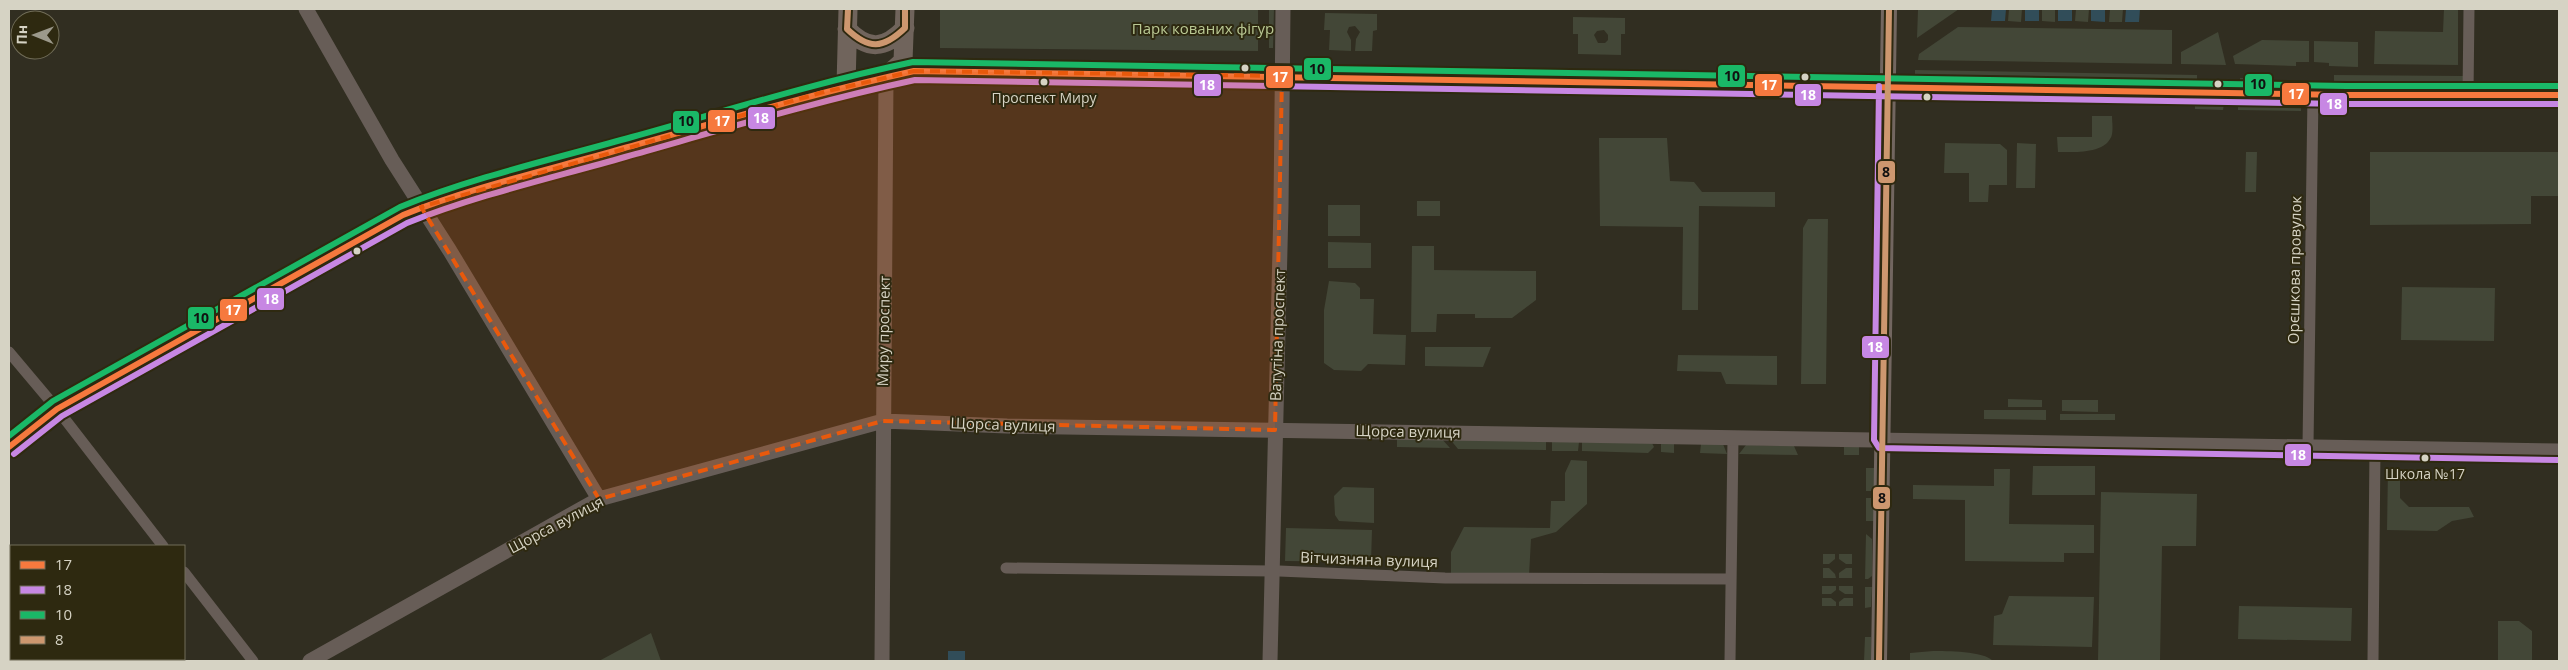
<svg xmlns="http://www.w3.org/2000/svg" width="2568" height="670" font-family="'Open Sans',sans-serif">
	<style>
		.green { fill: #434737; fill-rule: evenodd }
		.water { fill: #314d59 }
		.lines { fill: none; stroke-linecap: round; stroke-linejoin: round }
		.minor { stroke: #675d57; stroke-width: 11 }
		.tertiary { stroke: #675d57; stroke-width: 15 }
		.secondary { stroke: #726660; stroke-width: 16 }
		.primary { stroke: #70645c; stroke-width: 19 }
		.bus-1-casing { stroke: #2e2910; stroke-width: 10 }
		.bus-2-casing { stroke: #2e2910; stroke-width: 10 }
		.bus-3-casing { stroke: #2e2910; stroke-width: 10 }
		.bus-4-casing { stroke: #2e2910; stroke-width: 10 }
		.bus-1 { stroke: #f6793e; stroke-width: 6 }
		.bus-2 { stroke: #c787e3; stroke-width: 6 }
		.bus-3 { stroke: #1ab867; stroke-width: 6 }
		.bus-4 { stroke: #cd976f; stroke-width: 6 }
		.marked { fill: #e8590c; fill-opacity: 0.2; stroke: #e8590c; stroke-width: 4; stroke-dasharray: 10 6; stroke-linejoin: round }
		.bus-dot { fill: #d6d3c4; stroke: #2e2910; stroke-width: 2 }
		.labels { text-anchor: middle; stroke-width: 4; stroke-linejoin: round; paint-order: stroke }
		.bus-label { font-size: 14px; fill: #d6d3c4; stroke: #2e2910 }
		.park-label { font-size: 15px; fill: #bac994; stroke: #2e2910 }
		.street-label { font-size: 15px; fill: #d6d3c4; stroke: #2e2910 }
		.line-badge { stroke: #2e2910; stroke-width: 2 }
		.badge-label { font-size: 14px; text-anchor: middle; font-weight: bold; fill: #fff }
		.pale-badge-label { font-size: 14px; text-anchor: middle; font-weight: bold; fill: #111 }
	</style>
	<rect width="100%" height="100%" fill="#312e21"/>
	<path class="green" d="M940,9H1258V51L940,48Z
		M1269,9H1274L1273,48H1269Z
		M1959,9L1917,38L1918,10Z
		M2009,9H2022L2021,22L2008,21Z
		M2042,9H2055V22L2042,21Z
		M2076,9H2089L2088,22L2075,21Z
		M2110,9H2123L2122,22H2109Z
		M2444,9H2458V65L2374,64L2375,31L2443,32Z
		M1325,13L1377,14V30L1373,31L1372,51H1355L1356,39L1360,32L1355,26L1349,27L1347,32L1351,40V51L1329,50L1330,30H1324Z
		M1573,17L1625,18V34H1621V55L1578,54V34H1573ZM1604,30L1608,35V40L1605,43H1598L1594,35L1597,31Z
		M1958,27L2172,30V64L1918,60L1919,54Z
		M2218,32L2226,65L2181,64V52Z
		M2262,40L2309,41V62H2296V66L2235,64L2233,56Z
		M2314,41L2358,42V67L2329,66V63L2314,62Z
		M1915,70L2197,75V82L1915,77Z
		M2334,75L2464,76V85L2334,84Z
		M2240,78L2269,79V84H2240Z
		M2195,103L2224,104L2223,110L2195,109Z
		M2238,104L2301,105V111L2238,110Z
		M2092,116H2112C2112,122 2114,134 2110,139C2102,154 2072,152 2058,152L2057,137H2092Z
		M1599,138H1667L1670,181L1694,182L1702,192H1775V207L1699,206L1698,310H1682L1683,227L1600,226Z
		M1945,143L2000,144L2007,150V185H1989L1988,202H1969V173H1944Z
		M2017,143L2036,144L2035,188H2016Z
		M2246,152H2257L2256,192H2245Z
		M2370,152H2559V196H2531V224L2370,225Z
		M1417,201H1440V216H1417Z
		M1328,205H1360V236H1328Z
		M1808,219H1828L1826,384H1801L1803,228Z
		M1328,242L1371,243V268H1328Z
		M1412,246H1434V270L1536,271V300L1512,318H1475V314H1437L1436,332H1411Z
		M1329,281L1355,283L1360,288V299H1374L1373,334L1406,335L1405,365L1368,364L1361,371L1334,370L1324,363V310Z
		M2402,287L2495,288L2494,341L2401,340Z
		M1425,347H1491L1483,367L1425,366Z
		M1678,355L1777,356V385L1726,384L1721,372L1677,371Z
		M2008,399L2042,400V407H2008Z
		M2062,400H2098V412L2062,411Z
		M1984,410H2046V420L1984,419Z
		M2060,414H2115V420H2060Z
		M1397,438H1441L1450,448L1397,447Z
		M1449,438L1546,441V450L1458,449Z
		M1552,441L1579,442L1578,451H1552Z
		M1582,442L1652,443L1654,447L1648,453L1582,451Z
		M1661,444H1674V453L1661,452Z
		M1701,444H1723L1727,454L1700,453Z
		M1746,445L1794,446L1798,455L1739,454Z
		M1844,446L1859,447V455H1844Z
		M1571,460L1587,461V504L1556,532L1531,539L1529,576L1451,575V552L1464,527L1550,528L1551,501H1565V473Z
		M2033,466H2095V495H2032Z
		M1866,468H1874V491H1866Z
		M1994,469H2010L2009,524L2094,525V553H2064V562L1965,561V500L1913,499V485L1994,486Z
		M2388,469H2400V498L2409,507H2469L2474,517L2452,521L2437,531L2387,530Z
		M1343,487L1374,488V523L1339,521L1335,515L1334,496Z
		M2101,492L2197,494L2196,546H2162L2160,661H2098Z
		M1866,498H1874V521H1866Z
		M1286,528L1372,530L1371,562L1285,561Z
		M1866,534L1872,539V576L1868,579H1865Z
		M1823,554H1835V559L1829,564H1823Z
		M1839,554H1852V564H1846L1839,559Z
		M1823,568H1829L1835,574L1836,578H1823Z
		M1846,568H1852V578H1839V573Z
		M1822,586H1836V590L1831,594H1822Z
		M1839,586H1853V594H1845L1839,590Z
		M1865,587H1872L1871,607L1865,608Z
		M2009,596L2094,597L2092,647L1993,645L1994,616L2002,614Z
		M1822,598H1831L1836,602V606H1822Z
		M1844,598H1853V606H1839V602Z
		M2239,606L2352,608L2351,641L2238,639Z
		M2498,621H2519L2532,631V661H2498Z
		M651,633L661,661H599Z
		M1865,637H1871V661H1864Z
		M1933,651C1946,651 1984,651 1993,661H1910V653Z
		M98,659H165L167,661H100Z"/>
	<path class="water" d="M1992,9H2006L2005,21H1991Z
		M2025,9H2039V21H2025Z
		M2058,9H2072V21H2058Z
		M2091,9H2105V22L2091,21Z
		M2126,9H2140L2139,22H2125Z
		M948,651H965V661H948Z"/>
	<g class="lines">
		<path class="minor" d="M2468,94L2469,9
			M9,352L57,409L163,546
			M2308,446L2313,94
			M1006,568L1279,571L1445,578L1731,579
			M184,572L253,661
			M1730,661L1733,438
			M2373,661L2375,447"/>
		<path class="tertiary" d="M306,9L392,160L450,251L599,499
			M310,661L599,499L883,421L1007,426L2559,451
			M882,661L886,76
			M1270,661L1281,207L1283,9"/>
		<path class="secondary" d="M1879,661L1889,9"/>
		<path class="primary" d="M847,29C868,51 885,49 905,28
			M886,76L903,61L905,9
			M846,86L848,9
			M9,447L57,409L403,215L438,201L550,169L846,86L914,71L1245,75L2346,95H2559"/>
		<defs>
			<path id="bus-1" d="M9,447L57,409L403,215C473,187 548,170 621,149C718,122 815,93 914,71L2346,95H2559"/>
			<path id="bus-2" d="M1879,86L1874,440L1879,448L2559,460
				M14,454L62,416L407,223C477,195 552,178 625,157C721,130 817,101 915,80L2346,104H2559"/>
			<path id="bus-3" d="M9,436L53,401L400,207C474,177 554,159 632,137C725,111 818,82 913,62L2346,86H2559"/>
			<path id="bus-4" d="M848,9L847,29C869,50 883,49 905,28V9
				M1879,661L1889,9"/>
		</defs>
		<use href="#bus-1" class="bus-1-casing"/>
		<use href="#bus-2" class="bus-2-casing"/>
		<use href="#bus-3" class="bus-3-casing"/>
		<use href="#bus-4" class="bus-4-casing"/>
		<use href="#bus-1" class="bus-1"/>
		<use href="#bus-2" class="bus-2"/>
		<use href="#bus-3" class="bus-3"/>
		<use href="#bus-4" class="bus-4"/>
	</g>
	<path class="marked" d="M914,71L1282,76L1275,430L883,421L599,499L421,207L820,93Z"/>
	<g class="bus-dot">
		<circle cx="1245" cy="68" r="4.5"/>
		<circle cx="1805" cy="77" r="4.5"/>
		<circle cx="1044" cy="82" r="4.5"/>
		<circle cx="2218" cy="84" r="4.5"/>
		<circle cx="1927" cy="97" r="4.5"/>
		<circle cx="357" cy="251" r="4.5"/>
		<circle cx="2425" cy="458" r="4.5"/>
	</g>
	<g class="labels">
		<g class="bus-label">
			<text x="1044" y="103">Проспект Миру</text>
			<text x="2425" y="479">Школа №17</text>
		</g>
		<g class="park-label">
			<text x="1203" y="34">Парк кованих фігур</text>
		</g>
		<g class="street-label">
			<text transform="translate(2295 270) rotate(-89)" y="5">Орєшкова провулок</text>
			<text transform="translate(884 331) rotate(-89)" y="5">Миру проспект</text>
			<text transform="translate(1278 335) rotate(-88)" y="5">Ватутіна проспект</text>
			<text transform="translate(1003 425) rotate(2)" y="5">Щорса вулиця</text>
			<text transform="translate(1408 432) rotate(1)" y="5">Щорса вулиця</text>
			<text transform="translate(556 525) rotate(-28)" y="5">Щорса вулиця</text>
			<text transform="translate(1369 560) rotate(2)" y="5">Вітчизняна вулиця</text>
		</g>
	</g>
	<g class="line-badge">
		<rect x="1303" y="57" width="29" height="24" rx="5" fill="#1ab867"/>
		<rect x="1717" y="64" width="29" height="24" rx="5" fill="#1ab867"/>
		<rect x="1265" y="65" width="29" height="24" rx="5" fill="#f6793e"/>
		<rect x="2244" y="73" width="29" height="24" rx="5" fill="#1ab867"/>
		<rect x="1193" y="73" width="29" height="24" rx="5" fill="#c787e3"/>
		<rect x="1754" y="73" width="29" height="24" rx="5" fill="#f6793e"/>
		<rect x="2281" y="82" width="29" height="24" rx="5" fill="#f6793e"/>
		<rect x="1794" y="83" width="28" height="24" rx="5" fill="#c787e3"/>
		<rect x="2319" y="92" width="29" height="24" rx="5" fill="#c787e3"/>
		<rect x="747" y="106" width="29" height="24" rx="5" fill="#c787e3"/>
		<rect x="707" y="109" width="29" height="24" rx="5" fill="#f6793e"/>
		<rect x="672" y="110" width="28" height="24" rx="5" fill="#1ab867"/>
		<rect x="1877" y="160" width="19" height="24" rx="5" fill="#cd976f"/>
		<rect x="256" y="287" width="29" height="24" rx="5" fill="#c787e3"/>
		<rect x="219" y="298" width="29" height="24" rx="5" fill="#f6793e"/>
		<rect x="187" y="306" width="28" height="24" rx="5" fill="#1ab867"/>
		<rect x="1861" y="335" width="29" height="24" rx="5" fill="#c787e3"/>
		<rect x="2284" y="443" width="28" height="24" rx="5" fill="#c787e3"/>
		<rect x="1872" y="486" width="19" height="24" rx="5" fill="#cd976f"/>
	</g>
	<g class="badge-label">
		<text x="1280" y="82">17</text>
		<text x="1207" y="90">18</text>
		<text x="1769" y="90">17</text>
		<text x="2296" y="99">17</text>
		<text x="1808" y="100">18</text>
		<text x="2334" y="109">18</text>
		<text x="761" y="123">18</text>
		<text x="722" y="126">17</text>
		<text x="271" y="304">18</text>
		<text x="233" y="315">17</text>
		<text x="1875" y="352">18</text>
		<text x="2298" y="460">18</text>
	</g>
	<g class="pale-badge-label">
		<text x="1317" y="74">10</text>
		<text x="1732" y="81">10</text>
		<text x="2258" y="89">10</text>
		<text x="686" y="126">10</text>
		<text x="1886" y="177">8</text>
		<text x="201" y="323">10</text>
		<text x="1882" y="503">8</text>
	</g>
	<rect width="2568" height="670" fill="none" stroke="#d6d3c4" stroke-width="20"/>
	<rect x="10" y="545" width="175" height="115" fill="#2e2910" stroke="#716d58"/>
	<rect x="20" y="561" width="25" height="8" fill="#f6793e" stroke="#716d58"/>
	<text x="55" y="570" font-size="15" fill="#d6d3c4">17</text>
	<rect x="20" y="586" width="25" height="8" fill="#c787e3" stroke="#716d58"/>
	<text x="55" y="595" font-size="15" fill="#d6d3c4">18</text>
	<rect x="20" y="611" width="25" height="8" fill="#1ab867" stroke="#716d58"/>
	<text x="55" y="620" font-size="15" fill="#d6d3c4">10</text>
	<rect x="20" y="636" width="25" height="8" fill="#cd976f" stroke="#716d58"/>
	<text x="55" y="645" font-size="15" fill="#d6d3c4">8</text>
	<g transform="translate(35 35) rotate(271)"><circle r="24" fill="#2e2910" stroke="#716d58"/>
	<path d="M0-4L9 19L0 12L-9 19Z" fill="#9c998b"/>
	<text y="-8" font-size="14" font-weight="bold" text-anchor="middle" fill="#d6d3c4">Пн</text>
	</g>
</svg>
